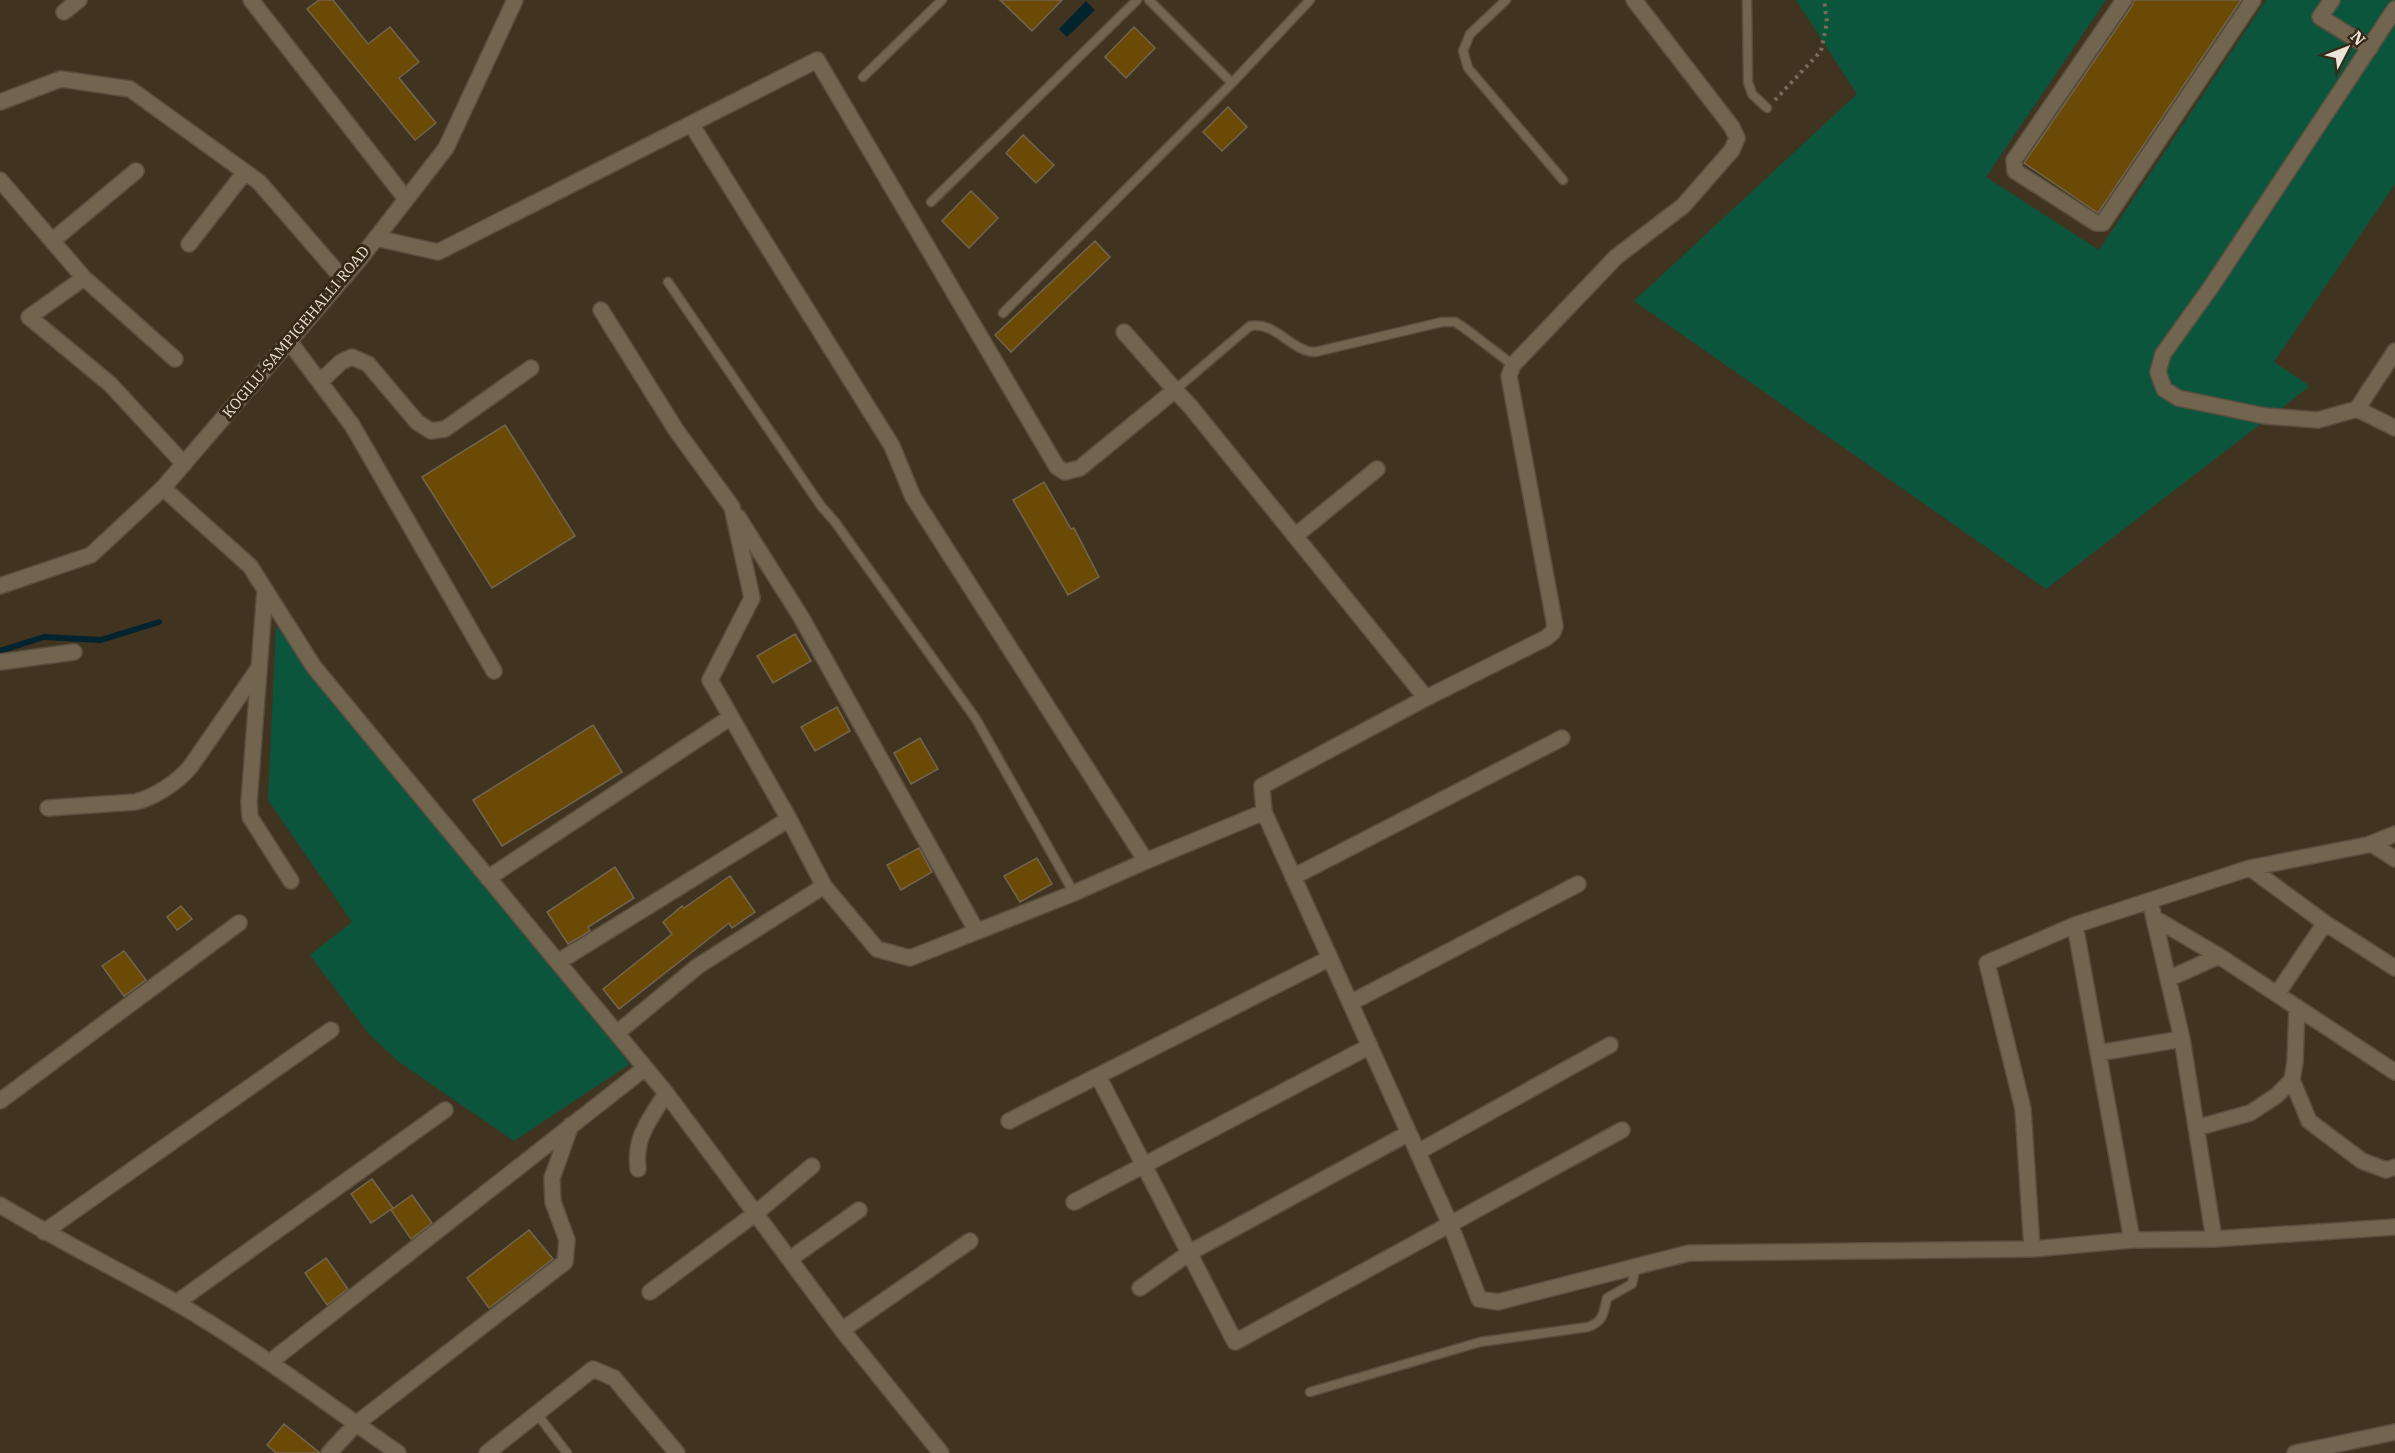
<svg xmlns="http://www.w3.org/2000/svg" width="2395" height="1453" font-family="'IBM Plex Serif',serif">
	<style>
		.green { fill: #0b553c }
		.water { fill: #01242e }
		.lines { fill: none; stroke-linecap: round; stroke-linejoin: round }
		.stream { stroke: #01242e; stroke-width: 6 }
		.building { fill: #6b4a06; stroke: #726550; stroke-width: 1.5 }
		.service-casing { stroke: #5a4f3f; stroke-width: 11 }
		.minor-casing { stroke: #5a4f3f; stroke-width: 18 }
		.tertiary-casing { stroke: #5a4f3f; stroke-width: 18 }
		.path { stroke: #776c5c; stroke-width: 4; stroke-dasharray: 3 4.5; stroke-linecap: butt }
		.service { stroke: #726550; stroke-width: 8 }
		.minor { stroke: #726550; stroke-width: 15 }
		.tertiary { stroke: #726550; stroke-width: 15 }
		.labels { text-anchor: middle; stroke-width: 6; stroke-linejoin: round; paint-order: stroke }
		.street-label { font-size: 15px; fill: #ebe4d8; stroke: #362a17 }
	</style>
	<rect width="100%" height="100%" fill="#403421"/>
	<path class="green" d="M1796,0H2106L1986,177L2099,250L2266,0H2395V184L2274,362L2310,386L2046,589L1634,301L1857,94Z
		M276,626L332,701L630,1064L514,1141L399,1062L369,1034L310,955L352,922L268,800Z"/>
	<path class="water" d="M1086,1L1095,10L1067,37L1059,29Z"/>
	<g class="lines">
		<path class="stream" d="M0,651L44,637L101,640L159,622"/>
	</g>
	<path class="building" d="M319,0H333L368,44L390,27L419,62L399,78L436,123L415,140L307,9Z
		M1000,0H1062L1032,31Z
		M2134,0H2241L2098,213L2024,163L2132,6Z
		M1134,27L1155,48L1126,78L1105,57Z
		M1228,107L1247,127L1222,151L1203,132Z
		M1023,135L1054,165L1036,183L1006,153Z
		M971,191L998,218L969,248L942,221Z
		M1095,241L1110,257L1011,352L995,335Z
		M505,425L575,536L492,588L422,477Z
		M1044,482L1071,529L1074,528L1099,577L1068,595L1013,500Z
		M795,634L811,661L773,683L757,656Z
		M837,707L850,731L815,751L801,727Z
		M593,725L622,772L502,846L473,800Z
		M920,738L938,769L911,784L894,753Z
		M919,848L932,872L901,890L887,865Z
		M1037,858L1052,884L1020,902L1004,876Z
		M615,867L634,898L588,927L590,931L568,944L547,912Z
		M730,876L755,912L732,928L729,923L619,1009L603,989L672,934L663,922L682,906L684,908Z
		M181,906L192,919L177,930L167,917Z
		M124,951L146,980L124,996L102,966Z
		M372,1179L393,1208L371,1223L351,1194Z
		M412,1195L432,1223L411,1239L391,1210Z
		M529,1230L553,1259L489,1308L467,1278Z
		M326,1258L348,1289L327,1305L305,1273Z
		M284,1424L320,1453H276L267,1445Z"/>
	<g class="lines">
		<defs>
			<path id="service" d="M1149,0L1232,83
				M1506,0L1470,34L1463,51L1468,68L1563,180
				M1747,0L1748,82L1752,94L1767,108
				M863,77L942,0
				M931,202L1137,0
				M668,282L821,506L835,522L976,719L1074,893
				M1003,313L1232,83L1310,0
				M1175,390L1250,326C1276,321 1290,351 1315,352L1442,322H1455L1463,327L1513,365
				M1310,1392L1480,1342L1588,1327C1604,1321 1603,1314 1607,1298L1632,1284L1636,1265
				M537,1414L567,1453"/>
			<path id="minor" d="M251,0L406,199
				M1634,0L1732,127L1737,138L1732,150L1683,206L1616,257L1513,365L1509,376L1555,626L1553,632L1546,638L1426,698L1262,786L1264,812L1450,1224L1479,1299L1498,1302L1689,1253L2032,1249L2132,1240
				M2124,0L2014,160L2015,171L2096,223H2103L2253,0
				M2332,0L2320,17L2370,48
				M2395,9L2211,287L2163,354L2158,372L2164,389L2178,398L2265,416L2318,420L2357,409L2395,428
				M64,12L79,0
				M0,102L61,79L130,89L259,182L343,279
				M691,124L892,446L913,497L1146,861
				M0,180L84,278L29,317L110,384L184,464
				M376,238L438,252L817,60L1057,467L1065,472L1080,468L1175,390L1190,406L1426,698
				M52,241L136,171
				M189,244L245,172
				M84,278L175,359
				M601,310L676,430L732,507L752,598L710,680L789,819L824,886L877,949L910,958L1074,893L1146,861L1264,812
				M1124,332L1175,390
				M289,341L352,425L494,671
				M320,382L341,362L352,357L368,364L417,422L431,431L445,429L531,368
				M2357,409L2395,351
				M163,488L250,566L314,667L666,1093L842,1330L941,1453
				M738,517L801,617L976,930
				M1295,536L1377,469
				M265,590L249,802L250,817L291,881
				M0,662L74,652
				M48,808L135,802C154,798 179,781 191,766L258,669
				M2370,844L2395,834
				M2250,868L2075,925L2132,1240L2214,1239L2395,1227
				M1293,877L1562,738
				M488,878L731,717
				M2150,901L2182,1039L2214,1239
				M2154,918L2219,956L2395,1072
				M2325,923L2250,868L2372,844L2395,859
				M558,962L789,819
				M2168,979L2219,956
				M2277,994L2325,923L2395,968
				M1350,1003L1578,884
				M617,1033L698,966L824,886
				M2098,1053L2182,1039
				M1098,1076L1235,1342L1622,1130
				M2292,1080L2309,1121L2362,1161L2386,1170L2395,1167
				M0,1101L239,923
				M1009,1121L1330,958
				M2196,1128L2250,1113L2276,1096L2292,1080L2295,1062L2297,1007
				M1418,1152L1610,1045
				M638,1169C634,1136 650,1120 666,1093
				M1074,1202L1370,1046
				M0,1205C57,1240 117,1269 175,1302C253,1347 324,1402 398,1453
				M44,1232L331,1030
				M2032,1249L2023,1109L1987,963L2075,925
				M790,1259L859,1210
				M1140,1288L1189,1253L1409,1133
				M650,1292L756,1213L812,1166
				M176,1303L445,1110
				M842,1330L970,1241
				M270,1362L645,1068
				M329,1453L356,1424L565,1262L567,1240L553,1202L552,1178L571,1125
				M487,1453L593,1369L614,1378L677,1453
				M2295,1453L2395,1432"/>
			<path id="tertiary" d="M0,586L91,555L163,488L359,260L446,148L515,0"/>
		</defs>
		<use href="#service" class="service-casing"/>
		<use href="#minor" class="minor-casing"/>
		<use href="#tertiary" class="tertiary-casing"/>
		<path class="path" d="M1775,100L1821,51L1827,22L1824,0"/>
		<use href="#service" class="service"/>
		<use href="#minor" class="minor"/>
		<use href="#tertiary" class="tertiary"/>
	</g>
	<g class="labels">
		<g class="street-label">
			<text transform="translate(296 332) rotate(-50)" y="5">KOGILU-SAMPIGEHALLI ROAD</text>
		</g>
	</g>
	<g transform="translate(2347 48) rotate(48)" stroke="#362a17" stroke-width="4.5" paint-order="stroke">
	<path d="M0-4.5L10 22L0 15L-10 22Z" fill="#ebe4d8"/>
	<text y="-9" font-size="16" font-weight="bold" text-anchor="middle" fill="#ebe4d8">N</text>
	</g>
</svg>
